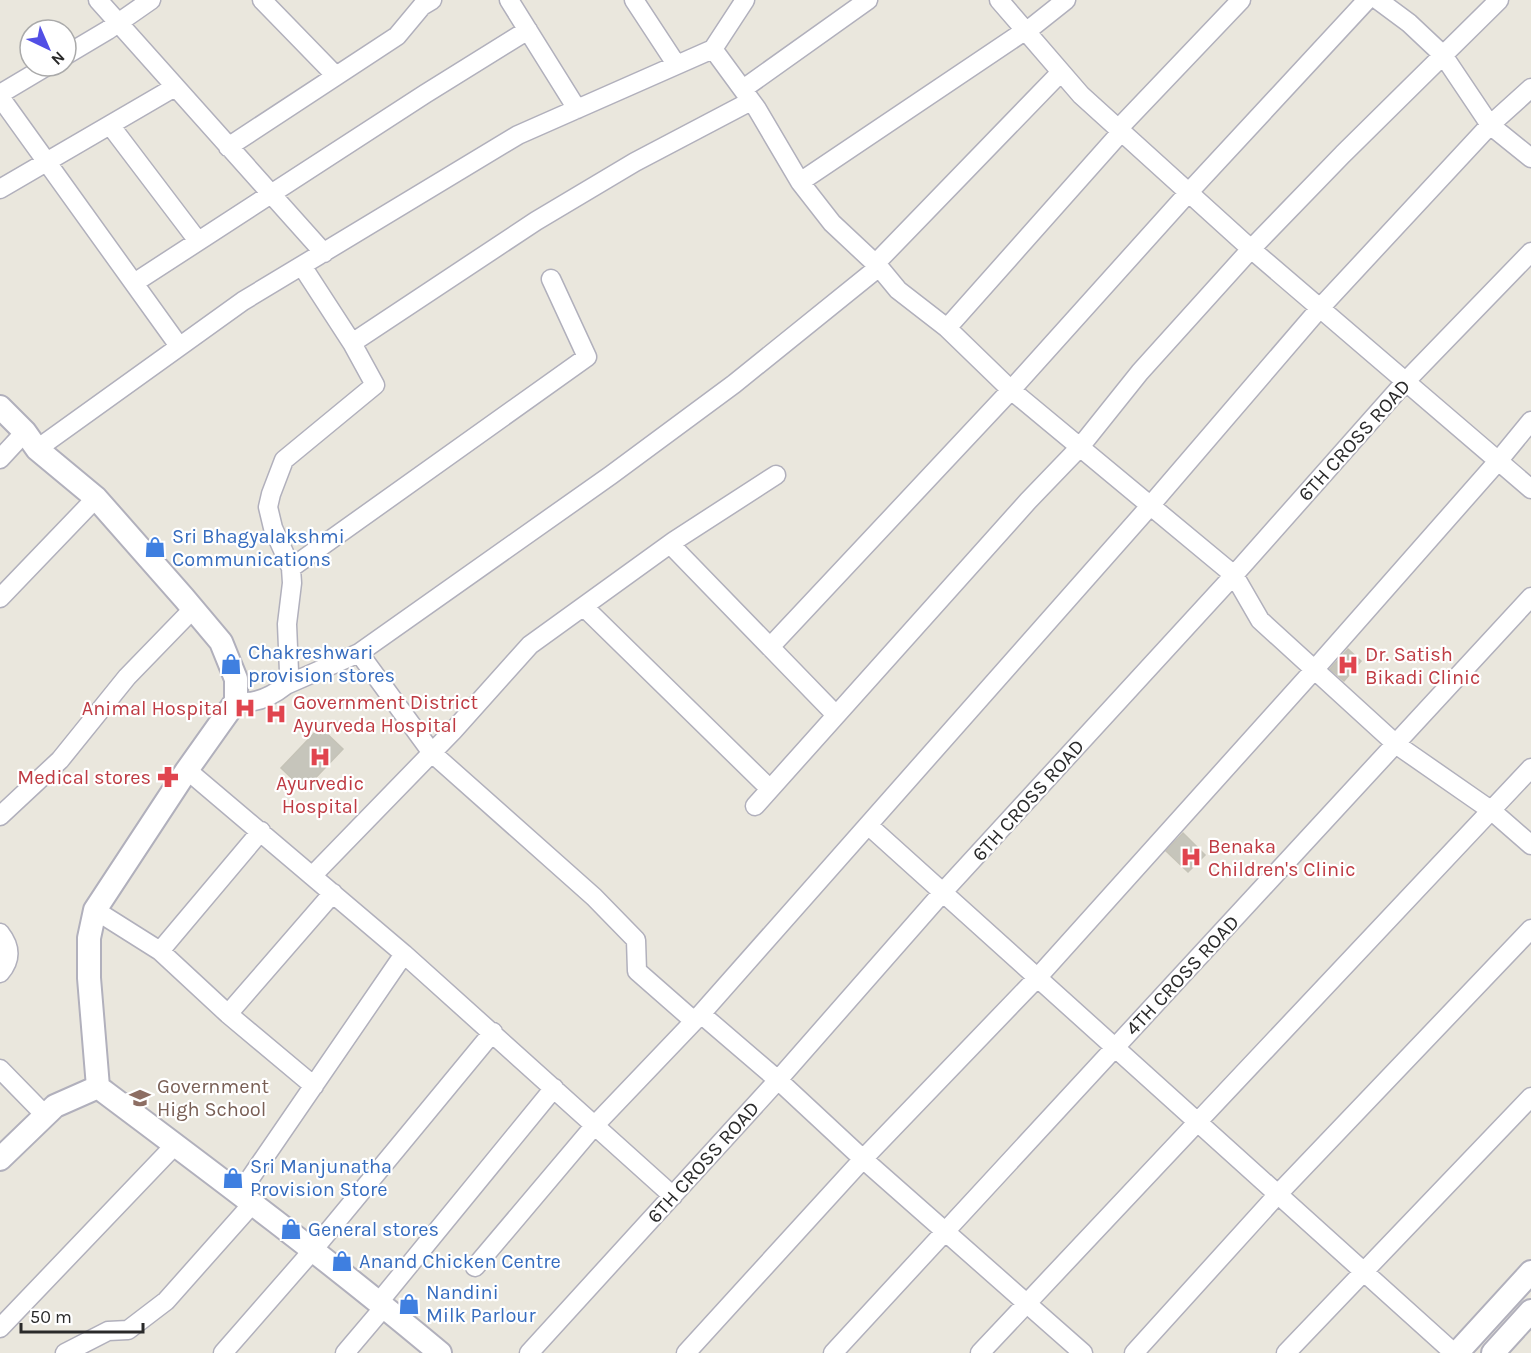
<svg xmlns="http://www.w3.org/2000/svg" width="1531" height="1353" font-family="Karla,sans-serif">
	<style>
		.building { fill: #c6c5bb; stroke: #c5c3b7; stroke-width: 1.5 }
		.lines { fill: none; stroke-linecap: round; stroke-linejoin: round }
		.minor-casing { stroke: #b1b0bc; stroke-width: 21 }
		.tertiary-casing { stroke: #b1b0bc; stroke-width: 26 }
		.minor { stroke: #fff; stroke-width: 18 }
		.tertiary { stroke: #fff; stroke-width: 22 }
		.labels { text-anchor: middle; stroke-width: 4.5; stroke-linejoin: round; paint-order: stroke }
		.street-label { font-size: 20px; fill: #2a2a2a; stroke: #fff }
		.shop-label { font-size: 20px; fill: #366cbe; stroke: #fff; text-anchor: start }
		.health-label { font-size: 20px; fill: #be3a42; stroke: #fff; text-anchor: start }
		.education-label { font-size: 20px; fill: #785e54; stroke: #fff; text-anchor: start }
	</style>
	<rect width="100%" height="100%" fill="#eae7dd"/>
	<path class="building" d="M1348,649L1361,661L1344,681L1330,669Z
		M320,727L343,749L304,790L281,768Z
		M1183,833L1205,855L1188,872L1166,851Z"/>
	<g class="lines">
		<defs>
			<path id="minor" d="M98,0L324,253
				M262,0L336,76
				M509,0L577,109
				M634,0L676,64
				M999,0L1081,95L1251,249L1531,489
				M1378,0L1409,23L1443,55L1490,125L1531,158
				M1027,31L1066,0
				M713,49L745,0
				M66,55L108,30L151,0
				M743,89L868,0
				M0,94L47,66
				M0,97L179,346
				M110,125L198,241
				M1119,128L1241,0
				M228,147L397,36L422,6L432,0
				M800,182L1026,30
				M0,189L175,87
				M875,264L1061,72
				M134,283L425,94L528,30
				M947,328L1122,131
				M352,343L536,221L635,162L751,101
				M37,449L243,301L518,135L713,49L757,109L800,182L832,223L879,267L898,290L947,328L1011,390L1234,575L1260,620L1397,745L1492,811L1531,845
				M0,459L25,432
				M670,544L836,715
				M291,568L587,357L551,279
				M0,598L96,498
				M584,607L770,789
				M770,647L1011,390L1189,192L1367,0
				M359,653L432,753L594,897L636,940L637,971L694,1021
				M286,685L359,653L611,475L734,384L879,267
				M236,701C255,705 271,697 286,685L289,672L287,624L292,583L291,568L273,528L268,507L271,494L284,460L375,385L352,343L302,266
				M187,770L404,954L673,1196
				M755,806L1028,501L1080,447L1140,372L1251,249L1343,154L1499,0
				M0,816L60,760L127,677L193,609
				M868,825L1454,1353
				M313,875L453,731L530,645L674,541L776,475
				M95,910L160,951L228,1014L314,1086
				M0,933C11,947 11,960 0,973
				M160,951L261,831
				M228,1014L333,893
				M701,1014L1150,506L1320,308L1490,125L1531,88
				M0,1069L45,1115
				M240,1193L404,954
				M475,1267L595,1125L701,1014L778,1080L863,1159L1083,1353
				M379,1302L554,1088
				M0,1328L175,1145
				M65,1353L108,1331L128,1330L166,1301L253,1203
				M223,1353L313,1250L493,1032
				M345,1353L384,1307
				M529,1353L778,1080L943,892L1234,575L1406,381L1531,252
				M686,1353L863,1159L1038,977L1314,670L1499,460L1531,421
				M833,1353L1531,597
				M980,1353L1531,768
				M1134,1353L1279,1193L1531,929
				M1286,1353L1531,1097"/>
			<path id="tertiary" d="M0,407L25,432L37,449L96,498L184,598L221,642L236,679V701L187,770L95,910L89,938V978L98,1087C214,1174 329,1260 440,1353
				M0,1159L55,1106L98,1087
				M1457,1353L1531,1272
				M1493,1353L1531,1311"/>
		</defs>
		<use href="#minor" class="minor-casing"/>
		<use href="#tertiary" class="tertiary-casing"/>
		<use href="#minor" class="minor"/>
		<use href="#tertiary" class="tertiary"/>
	</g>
	<defs>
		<symbol id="shop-bare" viewBox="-9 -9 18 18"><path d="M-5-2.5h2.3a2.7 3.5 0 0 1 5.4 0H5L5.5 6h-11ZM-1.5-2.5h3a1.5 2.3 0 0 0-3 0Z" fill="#3f7fe0" stroke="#fff" stroke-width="2.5" paint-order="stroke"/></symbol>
		<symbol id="hospital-bare" viewBox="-9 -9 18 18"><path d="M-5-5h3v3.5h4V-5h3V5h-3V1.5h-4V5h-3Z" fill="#e0444e" stroke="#fff" stroke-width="2.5" paint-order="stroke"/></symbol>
		<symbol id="pharmacy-bare" viewBox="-9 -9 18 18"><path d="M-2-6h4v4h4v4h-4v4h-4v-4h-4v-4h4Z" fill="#e0444e" stroke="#fff" stroke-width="2.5" paint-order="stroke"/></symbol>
		<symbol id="school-bare" viewBox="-9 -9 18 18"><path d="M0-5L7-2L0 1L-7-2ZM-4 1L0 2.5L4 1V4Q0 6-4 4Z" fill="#8d6e63" stroke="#fff" stroke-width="2.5" paint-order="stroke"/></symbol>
	</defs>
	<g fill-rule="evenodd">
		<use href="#shop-bare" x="140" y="532" width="30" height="30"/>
		<use href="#shop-bare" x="216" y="649" width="30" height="30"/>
		<use href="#hospital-bare" x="1333" y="650" width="30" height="30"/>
		<use href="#hospital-bare" x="230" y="693" width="30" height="30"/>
		<use href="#hospital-bare" x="261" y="699" width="30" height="30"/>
		<use href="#hospital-bare" x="305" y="742" width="30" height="30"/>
		<use href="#pharmacy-bare" x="153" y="762" width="30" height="30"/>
		<use href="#hospital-bare" x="1176" y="842" width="30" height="30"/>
		<use href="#school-bare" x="125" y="1083" width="30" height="30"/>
		<use href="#shop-bare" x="218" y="1163" width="30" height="30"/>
		<use href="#shop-bare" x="276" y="1214" width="30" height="30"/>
		<use href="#shop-bare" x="327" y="1246" width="30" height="30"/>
		<use href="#shop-bare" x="394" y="1289" width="30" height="30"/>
	</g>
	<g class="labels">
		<g class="street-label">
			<text transform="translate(1354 440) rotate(-48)" y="7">6TH CROSS ROAD</text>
			<text transform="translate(1028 800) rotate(-48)" y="7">6TH CROSS ROAD</text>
			<text transform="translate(1182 975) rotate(-47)" y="7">4TH CROSS ROAD</text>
			<text transform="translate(703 1162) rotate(-48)" y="7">6TH CROSS ROAD</text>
		</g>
		<g class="shop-label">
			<text x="172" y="543">Sri Bhagyalakshmi<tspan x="172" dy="23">Communications</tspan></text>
			<text x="248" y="659">Chakreshwari<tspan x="248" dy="23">provision stores</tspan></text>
			<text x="250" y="1173">Sri Manjunatha<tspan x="250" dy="23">Provision Store</tspan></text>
			<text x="308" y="1236">General stores</text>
			<text x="359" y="1268">Anand Chicken Centre</text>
			<text x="426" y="1299">Nandini<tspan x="426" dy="23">Milk Parlour</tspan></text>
		</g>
		<g class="health-label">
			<text x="1365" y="661">Dr. Satish<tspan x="1365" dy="23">Bikadi Clinic</tspan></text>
			<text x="293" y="709">Government District<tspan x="293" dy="23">Ayurveda Hospital</tspan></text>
			<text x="228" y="715" text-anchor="end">Animal Hospital</text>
			<text x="151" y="784" text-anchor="end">Medical stores</text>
			<text x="320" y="790" text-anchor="middle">Ayurvedic<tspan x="320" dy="23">Hospital</tspan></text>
			<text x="1208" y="853">Benaka<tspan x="1208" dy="23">Children's Clinic</tspan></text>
		</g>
		<g class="education-label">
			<text x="157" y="1093">Government<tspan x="157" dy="23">High School</tspan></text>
		</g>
	</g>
	<g transform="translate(48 48) rotate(136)"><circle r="28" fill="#ffffff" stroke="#aaaaaa" stroke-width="1.5"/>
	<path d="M0-4.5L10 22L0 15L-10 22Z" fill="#524fe5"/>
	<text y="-9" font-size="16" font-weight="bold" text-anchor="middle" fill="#2a2a2a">N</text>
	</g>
	<path d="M21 1323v9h122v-9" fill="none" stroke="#2a2a2a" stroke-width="3"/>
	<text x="30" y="1323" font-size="18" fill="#2a2a2a" stroke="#ffffff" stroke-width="4.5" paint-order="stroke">50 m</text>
</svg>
